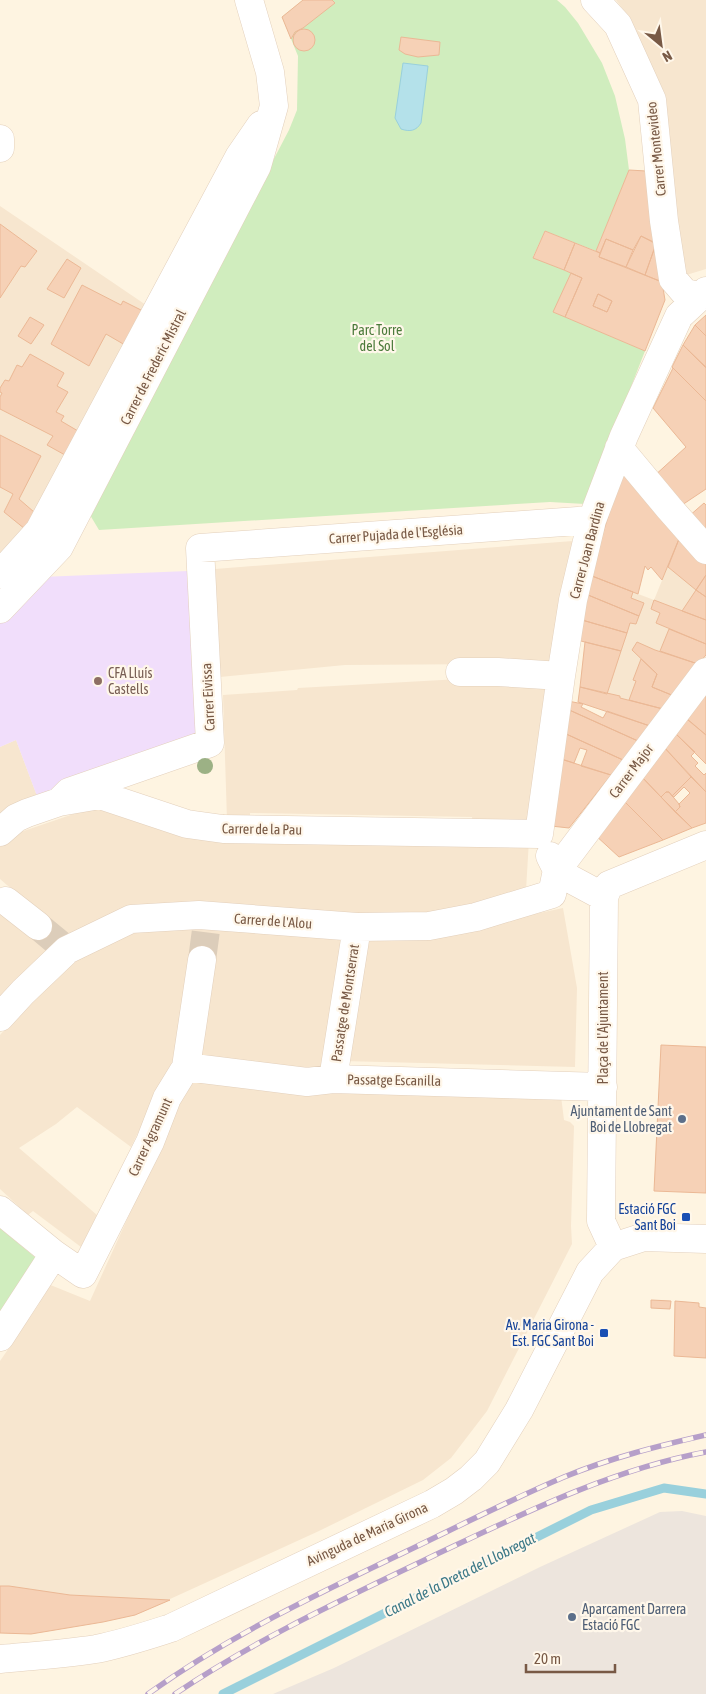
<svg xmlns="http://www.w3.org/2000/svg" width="706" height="1694" font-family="'Asap Condensed',sans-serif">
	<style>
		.residential { fill: #f7e6cf }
		.industrial { fill: #ede5dd }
		.education { fill: #f1defb }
		.green { fill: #d0edbe }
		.water { fill: #b4e1ea; stroke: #99d0dc }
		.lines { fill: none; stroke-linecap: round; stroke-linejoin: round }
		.stream { stroke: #99d0dc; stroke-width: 9 }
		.building { fill: #f6d1b6; stroke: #ebb895; fill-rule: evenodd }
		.minor-tunnel { stroke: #dccdba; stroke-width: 28; stroke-dasharray: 28 14; stroke-linecap: butt }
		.minor-casing { stroke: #e3d0bc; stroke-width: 29 }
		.minor { stroke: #fff; stroke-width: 28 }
		.rail-casing { stroke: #b69fc9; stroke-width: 5.5 }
		.rail { stroke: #fff7ea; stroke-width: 4; stroke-dasharray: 11; stroke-linecap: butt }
		.tree { fill: #9cb185 }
		.education-dot { fill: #8d6e63; stroke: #fff7ea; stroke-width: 2 }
		.service-dot { fill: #5c6f8a; stroke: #fff7ea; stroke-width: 2 }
		.transit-dot { fill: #1a4fb4; stroke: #fff7ea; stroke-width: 2 }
		.labels { text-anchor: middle; stroke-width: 4.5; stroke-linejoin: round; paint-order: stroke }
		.street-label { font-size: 14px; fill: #785945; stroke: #fff7ea }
		.park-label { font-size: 14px; fill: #4b7a3a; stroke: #fff7ea }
		.education-label { font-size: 14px; fill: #785e54; stroke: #fff7ea; text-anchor: start }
		.service-label { font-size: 14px; fill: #4e5e75; stroke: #fff7ea; text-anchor: end }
		.transit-label { font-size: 14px; fill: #164399; stroke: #fff7ea; text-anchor: end }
		.water-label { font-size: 15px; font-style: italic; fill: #3b7887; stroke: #fff7ea }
	</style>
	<rect width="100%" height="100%" fill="#fef4e1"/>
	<path class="residential" d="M616,0H706V269L683,276L668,134L666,96L628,16Z
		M0,206L146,305L26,528L0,556Z
		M681,534L706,562V655L663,709L578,702L580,687L607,694L627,633L597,623L633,592L654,600Z
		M573,541L550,667L491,664L345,665L220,677L215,569Z
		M478,678L548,682L532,824L473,826L472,817L250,813V820H227L223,695L297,690L298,688Z
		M16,740L37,796L0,817V747Z
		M94,807L529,840L526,890L424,917L169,908L0,1000V909L23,899L0,879V847L9,836Z
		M563,908L577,988L575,1067L343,1061L362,935L498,922Z
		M151,925L347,935L327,1065L310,1076L258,1067V1061L204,1059L174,1074L167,1073L131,1147L77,1107L56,1124L19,1148L97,1215L81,1247L33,1211L28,1215L0,1189V1035L65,962Z
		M198,1075L561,1096L564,1120L570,1122L574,1126L571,1226L572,1244L487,1411L451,1458L423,1480L319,1531L135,1615L31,1634L0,1633V1361L39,1304L48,1284L90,1301L150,1169L183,1088Z"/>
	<path class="industrial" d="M682,1511L706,1516V1694H273L334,1668L540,1567L660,1512Z"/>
	<path class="education" d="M188,571L200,739L37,796L16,740L0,747V622L41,577Z"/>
	<path class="green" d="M303,0H557L565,7L578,23L602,63L615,96L625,139L629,170L596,251L545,231L533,257L571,273L554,312L645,351L585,504L550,502L99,530L87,510L146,404L289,130L297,110L298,56L282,17Z
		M0,1228L36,1258L0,1320Z"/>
	<path class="water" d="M403,63L428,66L421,123C416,131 410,132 401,129L395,118Z"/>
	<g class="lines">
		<path class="stream" d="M223,1694L591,1510L664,1488L706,1494"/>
	</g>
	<path class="building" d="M303,0H332L335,3L303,28L295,32L291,39L282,17Z
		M293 40a11 11 0 1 1 22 0a11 11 0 1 1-22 0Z
		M401,37L440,42L439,55L418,57L405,54L399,50Z
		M629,170L646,171L656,243L641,236L633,250L606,239L600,253L596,251Z
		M0,224L37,251L25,267L21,266L0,298Z
		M545,231L575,243L564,270L533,258Z
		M641,236L656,244L645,275L626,267Z
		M606,239L633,250L626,267L599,257Z
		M575,243L600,253L599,257L662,282L665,300L645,351L565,317L582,278L564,270ZM598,294L612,301L607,312L593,306Z
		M656,244L662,282L645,275Z
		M67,259L81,268L64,298L47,289Z
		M571,273L582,278L565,317L553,312Z
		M82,285L121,305L123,301L143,311L125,345L106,334L89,366L51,344Z
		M598,294L612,301L607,312L593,306Z
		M706,315V336L695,325Z
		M30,317L44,325L31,344L18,336Z
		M695,325L706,336V367L683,345Z
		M683,345L706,368V401L672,367Z
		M30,354L64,373L57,386L68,392L56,412L64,416L61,421L78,431L65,455L47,445L53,436L0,409V397L2,393L0,392V388L5,380L9,381L17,365L22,367Z
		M673,368L706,401V489L679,507L653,477L686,447L653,408Z
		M0,435L41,456L19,499L34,512L25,529L4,512L13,494L0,487Z
		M624,466L681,534L662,580L651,567L648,570L645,566L638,594L592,576L603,533Z
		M704,503L706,505V538L688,517Z
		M681,534L706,562V575L696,590L668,567Z
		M706,575V597L696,590Z
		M592,576L633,592L631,598L644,603L639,616L588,595Z
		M696,590L706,597V620L682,611Z
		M588,595L639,616L636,624L630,623L627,633L582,620Z
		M654,600L706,620V644L656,623L660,613L651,609Z
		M582,620L627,633L621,651L577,640Z
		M669,629L706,644V655L698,664L660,651Z
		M585,642L621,651L607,694L580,687Z
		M637,642L655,650L698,664L674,696L652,687L657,674L632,650Z
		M641,659L657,674L652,687L674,696L663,709L629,700L636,681L633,680Z
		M580,687L620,696V698L663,709L650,726L578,702Z
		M706,687V735L683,716Z
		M568,701L583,704L581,707L603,718L607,711L650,726L638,741L567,709Z
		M567,709L638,741L623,760L564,733Z
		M685,717L706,735V764L674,732Z
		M674,732L695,752L691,756L698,763L695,766L704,775L706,773V792L663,746Z
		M564,733L623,760L611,775L581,766L587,750L580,748L574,763L561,759Z
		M663,746L691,777L672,796L669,792H666L661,797L640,775Z
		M561,759L611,775L569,828L551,826Z
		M640,775L661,797L692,828L663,840L622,799Z
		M691,777L706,792V823L692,828L675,812L680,807L679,804L690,793L684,787L674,797L672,796Z
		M666,792H669L679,804L680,807L675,812L661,797Z
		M622,799L663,840L619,857L594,834Z
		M661,1045L706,1047V1193L654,1191Z
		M651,1300L671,1301L670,1309L651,1308Z
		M675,1301L699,1303V1307L706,1308V1358L674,1356Z
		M0,1586H9L70,1595L170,1600L135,1615L103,1622L31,1634L0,1633Z"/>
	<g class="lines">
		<path class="minor-tunnel" d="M38,926L67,950
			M202,960L208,915"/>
		<defs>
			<path id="minor" d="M595,0L618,25L652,100L664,221L673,279L685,293L699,296
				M0,139V148
				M619,448L669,508L706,550
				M0,574L39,531L239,157L261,125
				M0,609L59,547L257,166L274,106L270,72L249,0
				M460,672H498L561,676
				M59,802L69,792L210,743L200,548L592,520
				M0,832L16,818L27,813L59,802L100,795L187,824L223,829L539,834
				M539,834L561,676L573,600L592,520L624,436L679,316L706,291
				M550,856L557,870L563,875L604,897
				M6,901L38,926
				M0,1017L23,992L67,950L131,919L199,915L357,927L429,926L476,917L552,894L557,870L706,672
				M186,1067L307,1082L333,1079L603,1087
				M333,1079L357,927
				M0,1210L54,1254L83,1274L150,1142L167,1098L186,1067L202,960
				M613,1247L601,1221L604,897L609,885L706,845
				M0,1337L54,1254
				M0,1659C32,1656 64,1654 96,1649C122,1644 146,1636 171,1628L432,1504L454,1491L471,1478L487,1462L519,1410L590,1272L613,1247L644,1237L706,1239"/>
		</defs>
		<use href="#minor" class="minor-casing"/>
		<use href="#minor" class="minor"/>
		<defs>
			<path id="rail" d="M148,1694C227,1637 315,1595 403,1553C457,1527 510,1500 564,1477C610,1458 658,1446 706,1435
				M175,1694C256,1639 346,1598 435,1555C522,1514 610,1470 706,1452"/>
		</defs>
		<use href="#rail" class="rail-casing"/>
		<use href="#rail" class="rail"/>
	</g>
	<circle class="tree" cx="205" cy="766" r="8"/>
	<circle class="education-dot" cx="98" cy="681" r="5"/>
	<g class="service-dot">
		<circle cx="682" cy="1119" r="5"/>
		<circle cx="572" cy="1617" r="5"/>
	</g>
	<g class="transit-dot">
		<rect x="681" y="1212" width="10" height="10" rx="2.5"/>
		<rect x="599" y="1328" width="10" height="10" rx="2.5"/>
	</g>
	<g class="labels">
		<g class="street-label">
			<text transform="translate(656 149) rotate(-96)" y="5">Carrer Montevideo</text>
			<text transform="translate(153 367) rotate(-63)" y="5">Carrer de Frederic Mistral</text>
			<text transform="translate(396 534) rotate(-4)" y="5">Carrer Pujada de l'Església</text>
			<text transform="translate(587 550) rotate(-75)" y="5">Carrer Joan Bardina</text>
			<text transform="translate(208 697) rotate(-93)" y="5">Carrer Eivissa</text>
			<text transform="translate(631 771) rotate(-53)" y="5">Carrer Major</text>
			<text transform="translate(262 829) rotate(1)" y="5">Carrer de la Pau</text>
			<text transform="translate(273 921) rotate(4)" y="5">Carrer de l'Alou</text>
			<text transform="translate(345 1003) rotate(-81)" y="5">Passatge de Montserrat</text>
			<text transform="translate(603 1028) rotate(-90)" y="5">Plaça de l'Ajuntament</text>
			<text transform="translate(394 1080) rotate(1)" y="5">Passatge Escanilla</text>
			<text transform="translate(150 1137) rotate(-65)" y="5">Carrer Agramunt</text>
			<text transform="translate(367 1534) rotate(-25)" y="5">Avinguda de Maria Girona</text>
		</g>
		<g class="park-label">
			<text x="377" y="335">Parc Torre<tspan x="377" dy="16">del Sol</tspan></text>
		</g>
		<g class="education-label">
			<text x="108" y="678">CFA Lluís<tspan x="108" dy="16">Castells</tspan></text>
		</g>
		<g class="service-label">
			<text x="672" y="1116">Ajuntament de Sant<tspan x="672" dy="16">Boi de Llobregat</tspan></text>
			<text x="582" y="1614" text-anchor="start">Aparcament Darrera<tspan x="582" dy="16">Estació FGC</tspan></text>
		</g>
		<g class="transit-label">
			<text x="676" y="1214">Estació FGC<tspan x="676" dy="16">Sant Boi</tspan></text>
			<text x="594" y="1330">Av. Maria Girona -<tspan x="594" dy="16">Est. FGC Sant Boi</tspan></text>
		</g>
		<g class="water-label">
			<text transform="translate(460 1575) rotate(-27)" y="5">Canal de la Dreta del Llobregat</text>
		</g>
	</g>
	<g transform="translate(661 45) rotate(151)" stroke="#fff7ea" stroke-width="4" paint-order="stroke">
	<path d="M0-4L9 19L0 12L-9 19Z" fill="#785945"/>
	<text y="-8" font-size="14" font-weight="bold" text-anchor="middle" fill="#785945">N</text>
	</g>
	<path d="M526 1664v8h89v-8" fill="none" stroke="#785945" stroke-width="2.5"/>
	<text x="534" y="1664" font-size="15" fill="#785945" stroke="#fff7ea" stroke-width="4" paint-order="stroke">20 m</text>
</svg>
